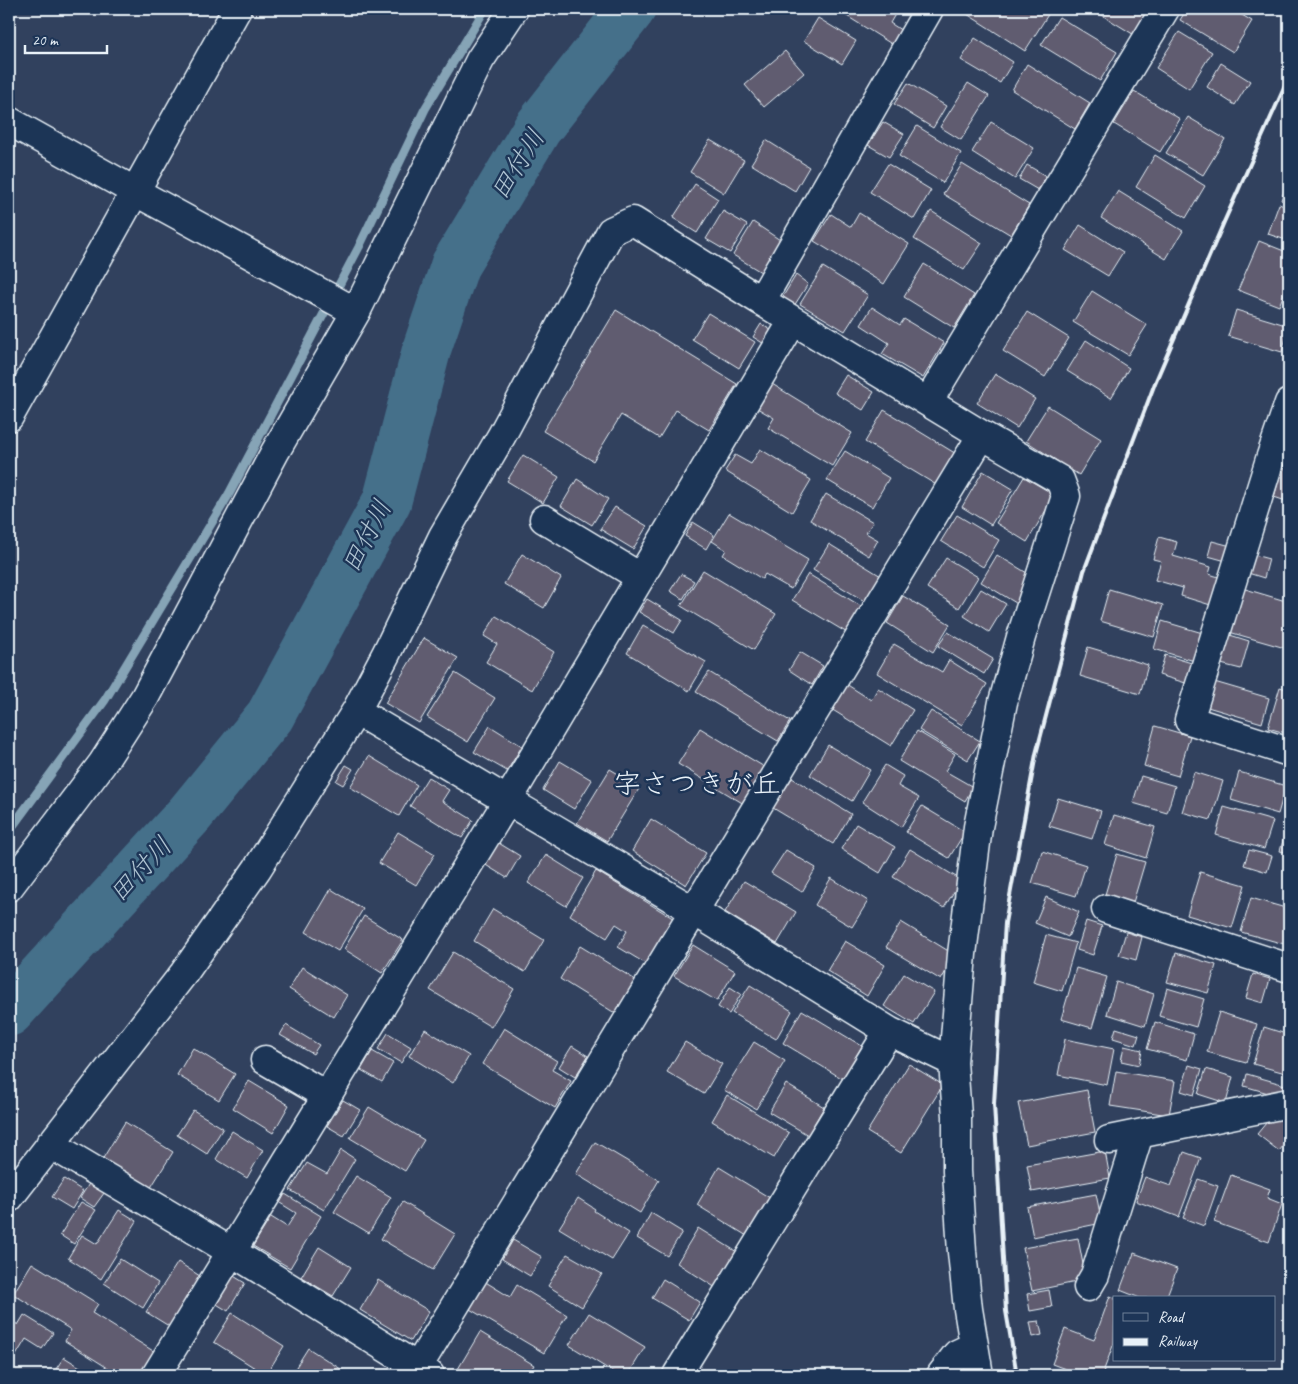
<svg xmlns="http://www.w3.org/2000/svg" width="1298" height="1384" font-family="Caveat,'Klee One',sans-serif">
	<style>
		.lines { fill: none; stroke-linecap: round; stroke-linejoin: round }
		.stream { stroke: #86a4b6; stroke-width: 9 }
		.river { stroke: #45708a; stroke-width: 49 }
		.building { fill: #605c6f; stroke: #e8f1f8 }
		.minor-casing { stroke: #e8f1f8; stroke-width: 31 }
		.minor { stroke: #1d3557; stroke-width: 28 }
		.rail { stroke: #e8f1f8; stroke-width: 4 }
		.labels { text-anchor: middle; stroke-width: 5; stroke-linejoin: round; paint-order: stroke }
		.water-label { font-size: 26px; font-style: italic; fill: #afc4d2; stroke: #1d3557 }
		.quarter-label { font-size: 28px; fill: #e8f1f8; stroke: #1d3557 }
	</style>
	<rect width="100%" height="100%" fill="#31415e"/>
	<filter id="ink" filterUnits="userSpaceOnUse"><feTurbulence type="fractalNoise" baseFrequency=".02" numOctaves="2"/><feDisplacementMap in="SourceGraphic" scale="10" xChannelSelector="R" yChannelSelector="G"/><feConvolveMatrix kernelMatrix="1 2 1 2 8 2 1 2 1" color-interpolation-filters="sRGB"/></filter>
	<g filter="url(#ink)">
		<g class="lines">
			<path class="stream" d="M9,831L105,700L229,494L359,247L425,109L485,9"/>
			<path class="river" d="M9,1012L190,814L270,716L387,501L427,348L455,265L537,129L631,9"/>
		</g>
		<path class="building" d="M844,9H893L897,11L890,23L907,34L898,48L842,13Z
			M970,9H1042L1049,13L1025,51L967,14Z
			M1092,9H1153L1136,36Z
			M1187,9H1232L1252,21L1233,52L1180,20Z
			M1059,17L1117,52L1100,81L1041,45Z
			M818,18L856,41L842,64L804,41Z
			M1179,32L1212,52L1189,89L1156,68Z
			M975,38L1013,62L1000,83L961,60Z
			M785,51L804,73L764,107L745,85Z
			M1221,63L1250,81L1235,105L1207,87Z
			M1027,64L1090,103L1075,129L1012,90Z
			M908,83L946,106L933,128L894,104Z
			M968,83L989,96L961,140L940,127Z
			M1134,91L1180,119L1160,152L1114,124Z
			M1188,117L1225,139L1203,175L1166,153Z
			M883,122L904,134L889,157L868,145Z
			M991,122L1034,148L1015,179L972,152Z
			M917,126L961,153L943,183L899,156Z
			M710,140L744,160L724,193L690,172Z
			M766,140L809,167L795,191L751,164Z
			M1155,155L1205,186L1186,218L1136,187Z
			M888,164L931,190L914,219L870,192Z
			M962,164L1029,205L1011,235L943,194Z
			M1027,165L1046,176L1038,190L1019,179Z
			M1289,176V203L1281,200Z
			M695,184L718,199L697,233L673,218Z
			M1118,191L1183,231L1166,259L1101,218Z
			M1279,204L1289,208V241L1268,234Z
			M723,211L747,225L730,253L706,239Z
			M931,211L982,243L964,270L914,239Z
			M859,213L909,244L884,284L814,241L831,214L851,227Z
			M753,222L780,240L761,272L733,255Z
			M1080,225L1123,252L1108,276L1065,250Z
			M1259,241L1289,253V281L1279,306L1238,290Z
			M924,264L974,295L954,328L904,297Z
			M823,267L868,295L845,331L800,304Z
			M796,275L808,284L794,306L782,298Z
			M1092,291L1147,325L1128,355L1073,322Z
			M872,307L900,325L904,319L944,343L923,378L882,354L889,343L861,325Z
			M616,310L737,384L709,430L676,410L659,438L621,415L593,461L543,431Z
			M1236,310L1289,326L1282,352L1228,336Z
			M1027,312L1069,338L1045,377L1003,351Z
			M708,313L755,342L739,368L692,339Z
			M761,324L774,332L766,345L753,337Z
			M1086,340L1129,368L1111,398L1067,371Z
			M995,374L1035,399L1017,428L977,403Z
			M846,375L874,392L863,410L835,393Z
			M772,384L852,433L832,466L768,428L774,418L757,408Z
			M1048,406L1101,439L1079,475L1026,441Z
			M884,410L958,455L938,486L865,442Z
			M760,449L811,480L792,512L725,471L735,455L751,464Z
			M845,451L889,478L872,507L827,480Z
			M523,455L559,477L543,503L507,481Z
			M1282,468L1289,470V502L1274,497Z
			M983,471L1013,489L991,525L962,507Z
			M1024,477L1055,495L1027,542L996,523Z
			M577,479L608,499L592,525L561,506Z
			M826,494L873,522L866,533L878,540L869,556L810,520Z
			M615,507L647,526L633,549L600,529Z
			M729,513L808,560L791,589L765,574L762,579L723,555L726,550L712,541Z
			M957,515L999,540L983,567L941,541Z
			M693,522L714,535L706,549L685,536Z
			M1159,537L1177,542L1173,556L1211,567L1209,574L1222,578L1214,606L1181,596L1183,588L1155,580L1161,561L1153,559Z
			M1212,541L1231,546L1226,561L1208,556Z
			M829,544L881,576L866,602L813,570Z
			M522,554L561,578L544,608L504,584Z
			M997,555L1032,576L1016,603L981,582Z
			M1254,555L1269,559L1264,578L1248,573Z
			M946,558L978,577L959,608L927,588Z
			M703,570L776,614L754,650L681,606Z
			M681,574L694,581L683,599L670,591Z
			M808,574L864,608L849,634L792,600Z
			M1242,588L1289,602V635L1285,648L1229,632Z
			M981,589L1006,604L989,632L964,616Z
			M1109,589L1163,605L1154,637L1100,621Z
			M903,596L950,624L933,652L887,623Z
			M647,599L682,620L674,633L639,612Z
			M496,616L554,652L532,690L486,662L497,644L484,636Z
			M1162,621L1206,634L1198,662L1154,649Z
			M643,625L706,662L689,691L627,653Z
			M948,632L993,659L984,674L938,646Z
			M1230,635L1249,641L1241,669L1221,664Z
			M424,638L458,658L419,723L385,703Z
			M894,644L942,672L949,660L987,684L962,725L877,673Z
			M1088,647L1148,665L1140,694L1080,676Z
			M800,652L823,666L812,685L789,670Z
			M1165,655L1195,664L1189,684L1159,675Z
			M709,672L790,721L778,741L696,692Z
			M455,673L495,698L468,742L427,717Z
			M1211,681L1269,698L1262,723L1204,706Z
			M846,684L871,700L878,688L913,710L891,746L831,709Z
			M1280,687L1289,690V734L1268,728Z
			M931,711L980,741L968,760L919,730Z
			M490,726L522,746L507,771L474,752Z
			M1155,726L1190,736L1178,776L1144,766Z
			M700,728L766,768L744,804L678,764Z
			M917,731L955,754L945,771L973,787L965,801L899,761Z
			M828,745L870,770L852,801L810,775Z
			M369,756L417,785L399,816L350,787Z
			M560,761L592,780L574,809L543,790Z
			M346,765L353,769L343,785L336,781Z
			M885,765L903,776L898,786L919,798L901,827L862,802Z
			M610,769L640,787L607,841L577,823Z
			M1194,772L1223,781L1211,820L1182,812Z
			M1239,772L1286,786L1278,814L1231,800Z
			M1141,776L1175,786L1167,813L1133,803Z
			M428,777L449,790L442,801L473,820L462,838L410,806Z
			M792,778L851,814L833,844L773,808Z
			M1058,798L1101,811L1092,839L1049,826Z
			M922,806L965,832L949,858L906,832Z
			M1224,807L1273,821L1264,849L1216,835Z
			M1114,815L1155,827L1146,858L1105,845Z
			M651,819L706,853L686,885L632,851Z
			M1289,820V853L1280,851Z
			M856,824L895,847L880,873L841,849Z
			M398,832L435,854L416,885L379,863Z
			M497,842L520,856L507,878L484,864Z
			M910,849L961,880L944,908L893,877Z
			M786,850L816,868L802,892L771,873Z
			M1249,850L1272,856L1267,872L1244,865Z
			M1042,851L1086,865L1076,896L1032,883Z
			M1117,854L1145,862L1132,906L1104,898Z
			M546,855L583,878L566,906L528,883Z
			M596,871L676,920L648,965L618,947L627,931L616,924L607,938L570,915Z
			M1200,872L1245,885L1232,928L1187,915Z
			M831,878L868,901L852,927L815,905Z
			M744,881L796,912L777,944L725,912Z
			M331,889L363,909L338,951L306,932Z
			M1046,897L1079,912L1068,937L1035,923Z
			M1251,898L1289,909L1288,945L1241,932Z
			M493,909L544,940L525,972L474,941Z
			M364,916L403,940L382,973L344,949Z
			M1086,921L1102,926L1093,955L1077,950Z
			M901,922L955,955L941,980L886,947Z
			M1126,932L1142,937L1136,960L1119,955Z
			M1046,935L1076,943L1062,991L1033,982Z
			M845,941L885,965L867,996L827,971Z
			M693,945L735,971L717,1001L674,976Z
			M580,946L639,982L618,1015L560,979Z
			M453,952L514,989L491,1027L430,990Z
			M1176,953L1216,965L1208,993L1167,982Z
			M302,967L347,995L334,1017L289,989Z
			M1076,968L1107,977L1092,1028L1061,1019Z
			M904,974L934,992L914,1024L884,1006Z
			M1253,974L1270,979L1263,1003L1246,998Z
			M1116,982L1154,994L1145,1026L1107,1014Z
			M750,985L792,1011L776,1039L732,1013Z
			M730,987L741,994L729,1014L718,1007Z
			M1167,988L1204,999L1196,1027L1159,1016Z
			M802,1010L862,1046L843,1079L783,1043Z
			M1219,1012L1257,1024L1246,1063L1207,1052Z
			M1155,1022L1194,1034L1187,1060L1147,1049Z
			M286,1025L319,1045L313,1054L280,1035Z
			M1264,1027L1289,1035V1074L1253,1064Z
			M504,1028L557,1061L552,1070L571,1081L555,1108L482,1064Z
			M1116,1028L1139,1035L1136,1045L1113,1038Z
			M425,1029L469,1056L453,1083L409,1056Z
			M388,1033L411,1047L401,1063L378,1049Z
			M1065,1039L1114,1049L1107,1085L1058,1075Z
			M685,1042L722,1064L704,1094L667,1072Z
			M754,1042L785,1061L756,1109L724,1090Z
			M572,1046L588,1056L575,1077L559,1067Z
			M1124,1046L1142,1050L1139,1065L1121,1061Z
			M193,1048L235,1074L219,1100L177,1075Z
			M372,1051L393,1063L382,1082L361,1070Z
			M909,1064L943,1085L901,1153L867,1132Z
			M1189,1065L1202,1069L1194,1095L1181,1091Z
			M1206,1069L1233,1077L1226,1103L1198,1094Z
			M1116,1071L1175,1081L1169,1115L1110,1106Z
			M1247,1074L1285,1085L1282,1097L1244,1086Z
			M249,1081L289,1105L273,1133L233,1108Z
			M786,1084L824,1107L808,1135L769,1112Z
			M1087,1090L1095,1132L1027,1145L1018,1103Z
			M727,1095L789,1133L774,1158L712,1121Z
			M343,1100L360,1110L344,1136L327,1126Z
			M369,1107L424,1140L405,1171L350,1138Z
			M193,1110L223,1128L207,1154L177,1135Z
			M1276,1111L1289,1121V1139L1279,1151L1257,1134Z
			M125,1122L173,1152L150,1189L102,1160Z
			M232,1131L263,1150L247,1178L216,1159Z
			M595,1142L659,1180L640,1213L576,1174Z
			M341,1150L355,1159L324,1210L290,1190L307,1163L327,1174Z
			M1105,1151L1110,1178L1032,1192L1027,1165Z
			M1184,1152L1201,1158L1179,1217L1136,1201L1145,1177L1171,1186Z
			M719,1167L770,1198L747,1236L697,1205Z
			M1231,1175L1270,1189L1267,1198L1282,1204L1269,1242L1214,1222Z
			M356,1176L391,1197L369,1233L334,1212Z
			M64,1179L83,1191L72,1209L52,1197Z
			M92,1179L107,1189L94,1207L80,1198Z
			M1198,1179L1218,1186L1204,1226L1183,1218Z
			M285,1194L321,1216L290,1268L253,1246L271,1217L287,1227L296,1213L280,1203Z
			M1096,1194L1102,1223L1033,1237L1027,1207Z
			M578,1198L595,1209L594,1211L629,1233L612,1260L559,1228Z
			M81,1202L96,1210L74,1244L60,1235Z
			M403,1202L455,1234L433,1270L381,1239Z
			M119,1210L137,1221L101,1279L68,1258L82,1235L97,1244Z
			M651,1213L682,1232L667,1256L637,1238Z
			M698,1228L737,1252L716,1288L677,1263Z
			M1078,1238L1086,1280L1032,1291L1023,1248Z
			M513,1240L542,1257L530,1276L502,1259Z
			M319,1247L351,1267L333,1296L301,1277Z
			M1134,1253L1177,1269L1166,1298H1140L1120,1290Z
			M567,1254L602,1274L582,1307L548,1286Z
			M120,1259L158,1283L143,1308L104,1283Z
			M178,1262L203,1278L172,1328L146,1312Z
			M32,1263L98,1304L92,1313L158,1354L145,1375H119L65,1341L71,1330L13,1294Z
			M232,1275L245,1283L228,1311L215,1303Z
			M663,1279L700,1302L689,1320L652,1298Z
			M378,1280L429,1311L411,1341L360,1310Z
			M484,1281L510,1297L517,1285L567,1315L544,1353L468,1308Z
			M1049,1290L1052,1307L1030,1311L1027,1294Z
			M1110,1296L1115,1298L1114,1343L1102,1375H1081L1052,1364L1065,1329L1094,1340Z
			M232,1313L284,1346L266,1375L214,1342Z
			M589,1313L645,1347L628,1375H618L569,1345Z
			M24,1315L53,1333L42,1349L26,1339L9,1367V1319L18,1325Z
			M1039,1321L1042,1335L1033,1337L1030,1322Z
			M480,1332L534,1365L528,1375H468L458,1369Z
			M308,1348L347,1373L346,1375H291Z
			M64,1357L93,1375H52Z"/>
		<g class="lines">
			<defs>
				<path id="minor" d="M929,9L761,301L982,435L1060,480L1066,496L1021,637L1003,702L978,827L962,954L953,1062L957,1116V1171L962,1252L968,1309L979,1375
					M9,121L136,192L356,312
					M928,402L1165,9
					M1289,403L1271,456L1189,720L1289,752
					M9,417L237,9
					M544,519L640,577
					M356,711L694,911L889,1031L953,1062
					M9,887L102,764L145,697L275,452L356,312L480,60L514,9
					M1106,909L1289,968
					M265,1060L327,1096
					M1109,1140L1289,1103
					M50,1144L232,1252L430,1375
					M9,1198L184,973L257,869L356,711L387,652L443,536L502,435L611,231L633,221L761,301
					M1088,1287L1095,1275L1139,1134
					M156,1375L508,800L793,321
					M413,1375L982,435
					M677,1375L889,1031
					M941,1375L957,1354L974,1346"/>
			</defs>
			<use href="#minor" class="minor-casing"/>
			<use href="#minor" class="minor"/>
			<path class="rail" d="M1017,1375L1006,1311L994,1104L1005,923L1036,754L1084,571L1155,383L1224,222L1289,77"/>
		</g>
	</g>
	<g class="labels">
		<g class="water-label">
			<text transform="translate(517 164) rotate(-58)" y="9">田付川</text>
			<text transform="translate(366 536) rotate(-63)" y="9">田付川</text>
			<text transform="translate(140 869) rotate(-47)" y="9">田付川</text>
		</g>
		<g class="quarter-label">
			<text x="697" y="793">字さつきが丘</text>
		</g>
	</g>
	<rect width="1298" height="1384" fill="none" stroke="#1d3557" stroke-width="30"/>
	<rect x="15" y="15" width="1268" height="1354" fill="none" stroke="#e8f1f8" stroke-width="2" filter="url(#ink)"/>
	<rect x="1113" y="1296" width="162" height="65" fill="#1d3557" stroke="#6e8097"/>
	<rect x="1123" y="1313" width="25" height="8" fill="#1d3557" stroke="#6e8097"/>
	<text x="1158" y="1322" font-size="15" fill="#e8f1f8">Road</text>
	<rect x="1123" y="1338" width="25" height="8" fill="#e8f1f8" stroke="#6e8097"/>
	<text x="1158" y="1346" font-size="15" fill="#e8f1f8">Railway</text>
	<path d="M25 45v8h82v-8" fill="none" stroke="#e8f1f8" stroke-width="2.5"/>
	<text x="32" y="45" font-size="15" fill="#e8f1f8" stroke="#1d3557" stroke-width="4" paint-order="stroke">20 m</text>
</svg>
